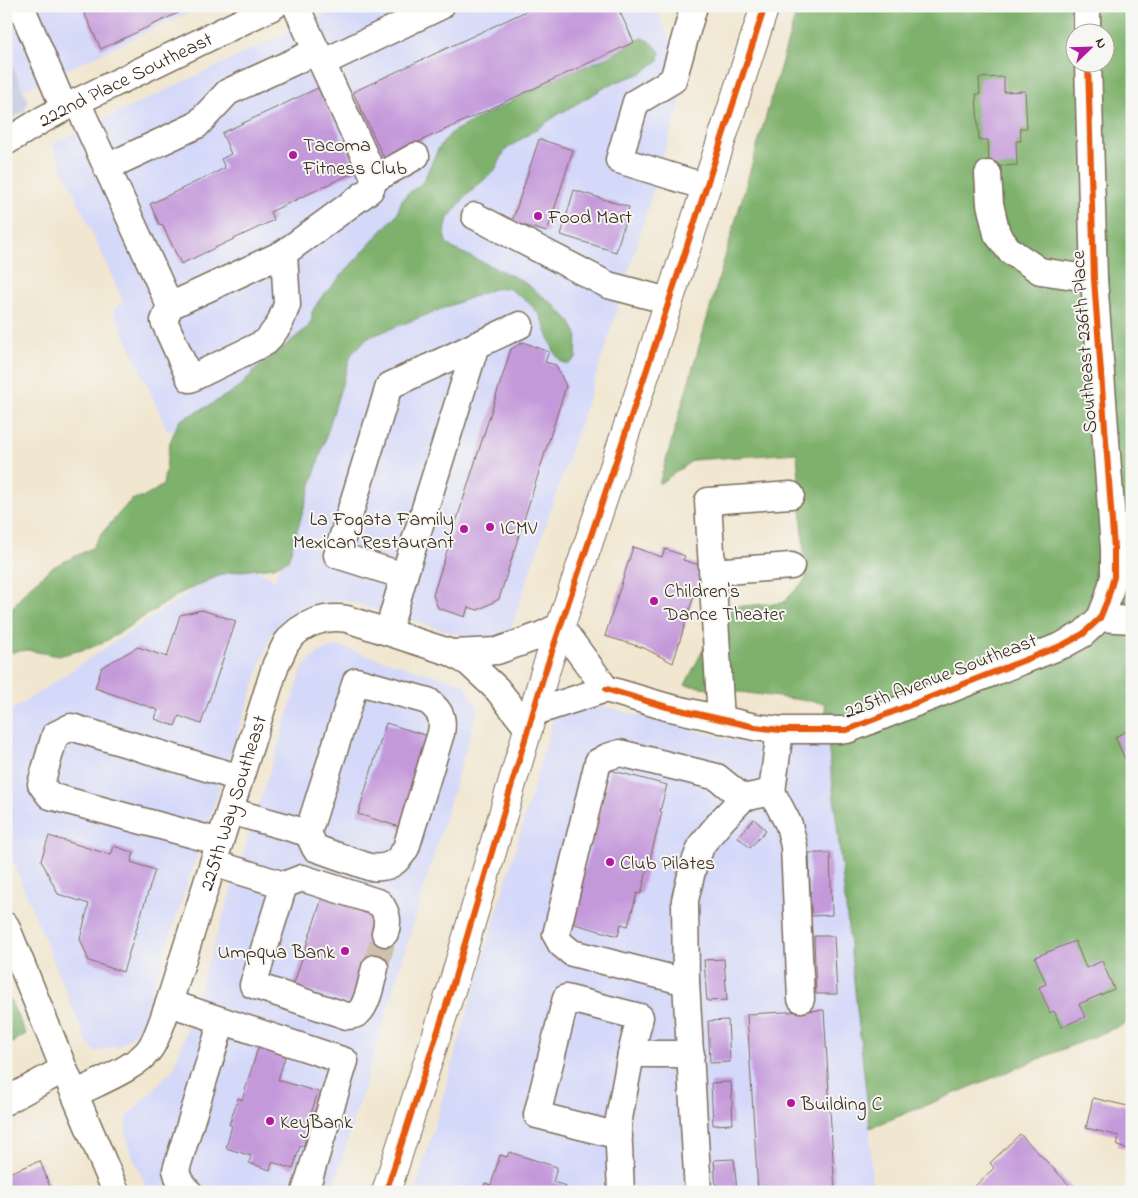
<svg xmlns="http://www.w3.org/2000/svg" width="1138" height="1198" font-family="'Indie Flower',sans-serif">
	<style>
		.built { fill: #d4d8f9 }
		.industrial { fill: #bdc3de }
		.forest { fill: #7eb16c; stroke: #5c6e45; fill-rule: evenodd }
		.building { fill: #c499da }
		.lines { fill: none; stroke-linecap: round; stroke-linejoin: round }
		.minor-tunnel { stroke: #cdc0ac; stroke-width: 26; stroke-dasharray: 26 13; stroke-linecap: butt }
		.minor-casing { stroke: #7b6c5c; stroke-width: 29 }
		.major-casing { stroke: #7b6c5c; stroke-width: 30 }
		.minor { stroke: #fff; stroke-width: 26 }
		.major { stroke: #fff; stroke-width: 28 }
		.cycleway-casing { stroke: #f6f6f2; stroke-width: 9 }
		.cycleway { stroke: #e8590c; stroke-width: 6 }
		.poi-dot { fill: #b5179e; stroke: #f6f6f2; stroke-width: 2 }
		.labels { text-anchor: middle; stroke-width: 4; stroke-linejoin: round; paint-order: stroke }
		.street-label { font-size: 20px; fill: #3b2a1e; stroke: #f6f6f2 }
		.poi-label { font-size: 20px; fill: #3b2a1e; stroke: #f6f6f2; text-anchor: start }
	</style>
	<rect width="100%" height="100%" fill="#f6f6f2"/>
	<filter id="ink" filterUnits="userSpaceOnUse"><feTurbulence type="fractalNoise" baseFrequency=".02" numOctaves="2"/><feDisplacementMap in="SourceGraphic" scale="10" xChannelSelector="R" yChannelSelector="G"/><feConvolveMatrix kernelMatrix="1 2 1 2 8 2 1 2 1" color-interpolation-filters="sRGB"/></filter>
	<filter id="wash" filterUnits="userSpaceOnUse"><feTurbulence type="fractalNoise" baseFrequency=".0096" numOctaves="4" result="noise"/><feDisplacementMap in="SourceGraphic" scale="20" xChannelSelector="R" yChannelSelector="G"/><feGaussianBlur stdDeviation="1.12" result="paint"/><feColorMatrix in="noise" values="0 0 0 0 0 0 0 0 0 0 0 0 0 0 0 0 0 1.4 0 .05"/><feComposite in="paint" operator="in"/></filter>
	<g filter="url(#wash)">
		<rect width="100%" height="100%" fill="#f1e6cf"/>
		<path class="built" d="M6,6H203L23,90L6,50Z
			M344,6H655L670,40L695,52L608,340L509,634L484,639L461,635L341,599L303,607L287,617L271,634L139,1029L121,1045L96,1052L87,1043L6,845V714L236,561L275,579L352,337L426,246L247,396L168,432L113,309L124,303L52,144Z
			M337,646L464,684L478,709L332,1192H149L131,1153L125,1130L128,1116L174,1068L303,667L319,652Z
			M569,697L754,746L828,743L870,1128L872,1192H415L555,713Z"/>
		<path class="industrial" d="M6,50L23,90L28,99L25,111L6,123Z"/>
		<path class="forest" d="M798,6H1132V1021L870,1128L828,743L825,703L685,685L725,607L783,603L806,579L797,453L693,460L659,484ZM1076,32H1106V62H1076Z
			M642,38C651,41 655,45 660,52L659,60L642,73L611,84L559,114L505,150L496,169L465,197L448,218L444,235L447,244L454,249L521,280L553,304L570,321L577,334L576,358L569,364L562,362L555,354L540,315L527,301L508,288L493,289L367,338L351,355L288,560L274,567L225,573L181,593L108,640L90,648L58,656L27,650L6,653V616L27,589L51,568L92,548L101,534L131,500L146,496L163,485L170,442L179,421L212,404L241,386L254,371L308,327L312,319V312L320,299L397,214L402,200L407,194L419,186L424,180L438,149L452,132L554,79L608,57Z
			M6,991L26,1034L6,1047Z"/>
		<g id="blocks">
			<path class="building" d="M81,6H193L101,49Z
				M537,6H617L634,42L384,158L353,92Z
				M1004,77V92L1025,91L1027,128H1020L1021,141H1016L1017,165L989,167L988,140H979L976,94H980L979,78Z
				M318,88L357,171L270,212L274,220L181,264L162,224L160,226L150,204L225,168L221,159L231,154L222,133Z
				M539,139L573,150L547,232L512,222Z
				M574,190L629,207L616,252L561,235Z
				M523,342L549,352L545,362L556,365L566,386L499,599L478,610L468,607L465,617L438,608L433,595L511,349Z
				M633,547L662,557L665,549L685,556L683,560L703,566L673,663L644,648L605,636Z
				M202,610L236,621L201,724L179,716L175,726L155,719L158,710L95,688L102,667L138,647L167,657L180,615Z
				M386,723L431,737L403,828L358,814Z
				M1129,730L1132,736V774L1115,737Z
				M610,770L667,785L660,811L662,812L641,894L637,893L628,926L621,924L618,936L571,923Z
				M754,819L766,830L750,848L738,837Z
				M49,836L111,855L114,846L134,853L131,862L155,870L123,972L89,961L80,939L89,904L58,894L41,860Z
				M809,853H830L832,915L811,916Z
				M324,892L383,911L391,935L380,970L353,1005L293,986Z
				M814,936H834L837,994H816Z
				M1075,941L1086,968L1102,961L1114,989L1079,1004L1085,1017L1061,1027L1054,1011L1050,1013L1039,987L1046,984L1035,957Z
				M724,959L727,1000L707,1001L704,960Z
				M824,1010L835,1192H758L747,1014Z
				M728,1020L730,1062L710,1063L708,1021Z
				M262,1035L289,1044L278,1080L318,1092L309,1120L311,1121L303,1147L300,1146L293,1169L272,1162L270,1170L249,1163L251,1156L226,1148L232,1125H229L238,1098L242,1100Z
				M731,1082L733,1124L713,1125L711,1083Z
				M1093,1098L1132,1107V1150L1117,1146L1119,1136L1086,1128Z
				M1020,1134L1076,1192H969L994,1168L990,1163Z
				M509,1152L557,1167L553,1182L566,1186L564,1192H483L485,1183L491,1185L500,1155L507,1157Z
				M734,1159L737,1192H716L714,1160Z
				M40,1161L52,1192H6V1174Z"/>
		</g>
	</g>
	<g filter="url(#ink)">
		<use href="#blocks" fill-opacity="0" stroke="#7b6c5c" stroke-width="1"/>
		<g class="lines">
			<path class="minor-tunnel" d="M375,968L385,933"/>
			<defs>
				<g id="minor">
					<path d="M21,6L64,108"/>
					<path d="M296,6L375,179"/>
					<path d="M694,6L673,80L636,102L619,160L706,187"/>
					<path d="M1087,6V32"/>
					<path d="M322,63L441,6"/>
					<path d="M77,102L170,306"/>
					<path id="s1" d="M6,142L42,120L64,108L274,6"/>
					<path d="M107,167L197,125L228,92L317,51"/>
					<path d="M988,174L990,204L997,234L1009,250L1040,271L1094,279"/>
					<path d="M475,216L608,285L669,301"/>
					<path d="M284,253L287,305L279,325L266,342L190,379L164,321L170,306L284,253L370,190L375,179L416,156"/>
					<path d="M713,572L791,566"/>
					<path d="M404,576L337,555L389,386L520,325"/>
					<path d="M1100,618L1132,620"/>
					<path d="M388,632L404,576L476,345"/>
					<path d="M452,653L497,651L542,635L560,626L606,689"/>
					<path d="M356,681L428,701C440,711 444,717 441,733L406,848C397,864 388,869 369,867L315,848L308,833Z"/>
					<path d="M606,689L667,707L755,727L780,730H847L1063,645L1083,634L1100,618L1107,601L1114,577V549L1094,279L1088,62"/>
					<path d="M532,713L606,689"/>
					<path d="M721,720L708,501L791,495"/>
					<path d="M772,792L789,825L794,846L801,999"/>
					<path d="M230,811L308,833"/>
					<path d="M220,842L50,796L41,784L55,735L71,727L240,778"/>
					<path d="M213,863L284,885L302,878L380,903C387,913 389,921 385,933"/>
					<path d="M284,885L253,985L347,1016C351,1016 356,1015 359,1012C368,1004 372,979 375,968"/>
					<path d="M6,926L64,1069L116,1192"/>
					<path d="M686,982L572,953L561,944L556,935L598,762L607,757L620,753L717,777L743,798"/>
					<path d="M169,1003L345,1061L305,1192"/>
					<path id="s2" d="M75,1094C96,1083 139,1067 151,1047C159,1034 163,1018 169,1003L276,664C280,657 283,649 287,642C300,624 325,615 347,619L452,653L469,663L497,689L527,727"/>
					<path d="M6,1101L64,1069"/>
					<path d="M619,1136L537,1115L566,998L640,1017L631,1054"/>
					<path d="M189,1192C182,1186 178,1179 176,1170L222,1021"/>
					<path d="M621,1192L618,1124L631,1054H691"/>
					<path d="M698,1192L686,982L685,900L693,867L702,844L723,819L743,798L772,792L780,730"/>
				</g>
				<path id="major" d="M386,1192L453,984L544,675L647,369L765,6"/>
			</defs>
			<use href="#minor" class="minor-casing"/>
			<use href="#major" class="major-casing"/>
			<use href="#minor" class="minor"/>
			<use href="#major" class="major"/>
			<defs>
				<path id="cycleway" d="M606,689L667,707L755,727L780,730H847L1063,645L1083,634L1100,618L1107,601L1114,577V549L1094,279L1088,62
					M386,1192L453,984L544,675L647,369L765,6"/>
			</defs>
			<use href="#cycleway" class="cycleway-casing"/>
			<use href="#cycleway" class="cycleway"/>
		</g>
	</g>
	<g class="poi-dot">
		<circle cx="293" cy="155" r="5"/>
		<circle cx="538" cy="216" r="5"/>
		<circle cx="490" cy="527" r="5"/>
		<circle cx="464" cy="529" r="5"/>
		<circle cx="654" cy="601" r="5"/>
		<circle cx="610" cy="862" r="5"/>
		<circle cx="345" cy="951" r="5"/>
		<circle cx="791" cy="1103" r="5"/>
		<circle cx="270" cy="1121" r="5"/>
	</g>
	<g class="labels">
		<g class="street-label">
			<text dy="7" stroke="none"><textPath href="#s1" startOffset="135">222nd Place Southeast</textPath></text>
			<text transform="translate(1083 342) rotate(-94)" y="7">Southeast 236th Place</text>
			<text transform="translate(940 675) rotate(-21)" y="7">225th Avenue Southeast</text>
			<text dy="7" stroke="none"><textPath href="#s2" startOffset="348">225th Way Southeast</textPath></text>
		</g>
		<g class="poi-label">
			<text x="303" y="151">Tacoma<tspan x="303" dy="23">Fitness Club</tspan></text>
			<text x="548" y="223">Food Mart</text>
			<text x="454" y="525" text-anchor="end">La Fogata Family<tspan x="454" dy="23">Mexican Restaurant</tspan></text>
			<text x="500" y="534">ICMV</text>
			<text x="664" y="597">Children's<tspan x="664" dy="23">Dance Theater</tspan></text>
			<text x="620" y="869">Club Pilates</text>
			<text x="335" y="958" text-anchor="end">Umpqua Bank</text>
			<text x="801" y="1110">Building C</text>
			<text x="280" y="1128">KeyBank</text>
		</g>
	</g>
	<rect width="1138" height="1198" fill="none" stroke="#f6f6f2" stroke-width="25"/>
	<g transform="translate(1090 48) rotate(67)"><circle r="24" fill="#f6f6f2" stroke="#aba49d"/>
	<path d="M0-4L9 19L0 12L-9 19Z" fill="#b5179e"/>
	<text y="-8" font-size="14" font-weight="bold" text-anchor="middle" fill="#3b2a1e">N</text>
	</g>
</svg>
